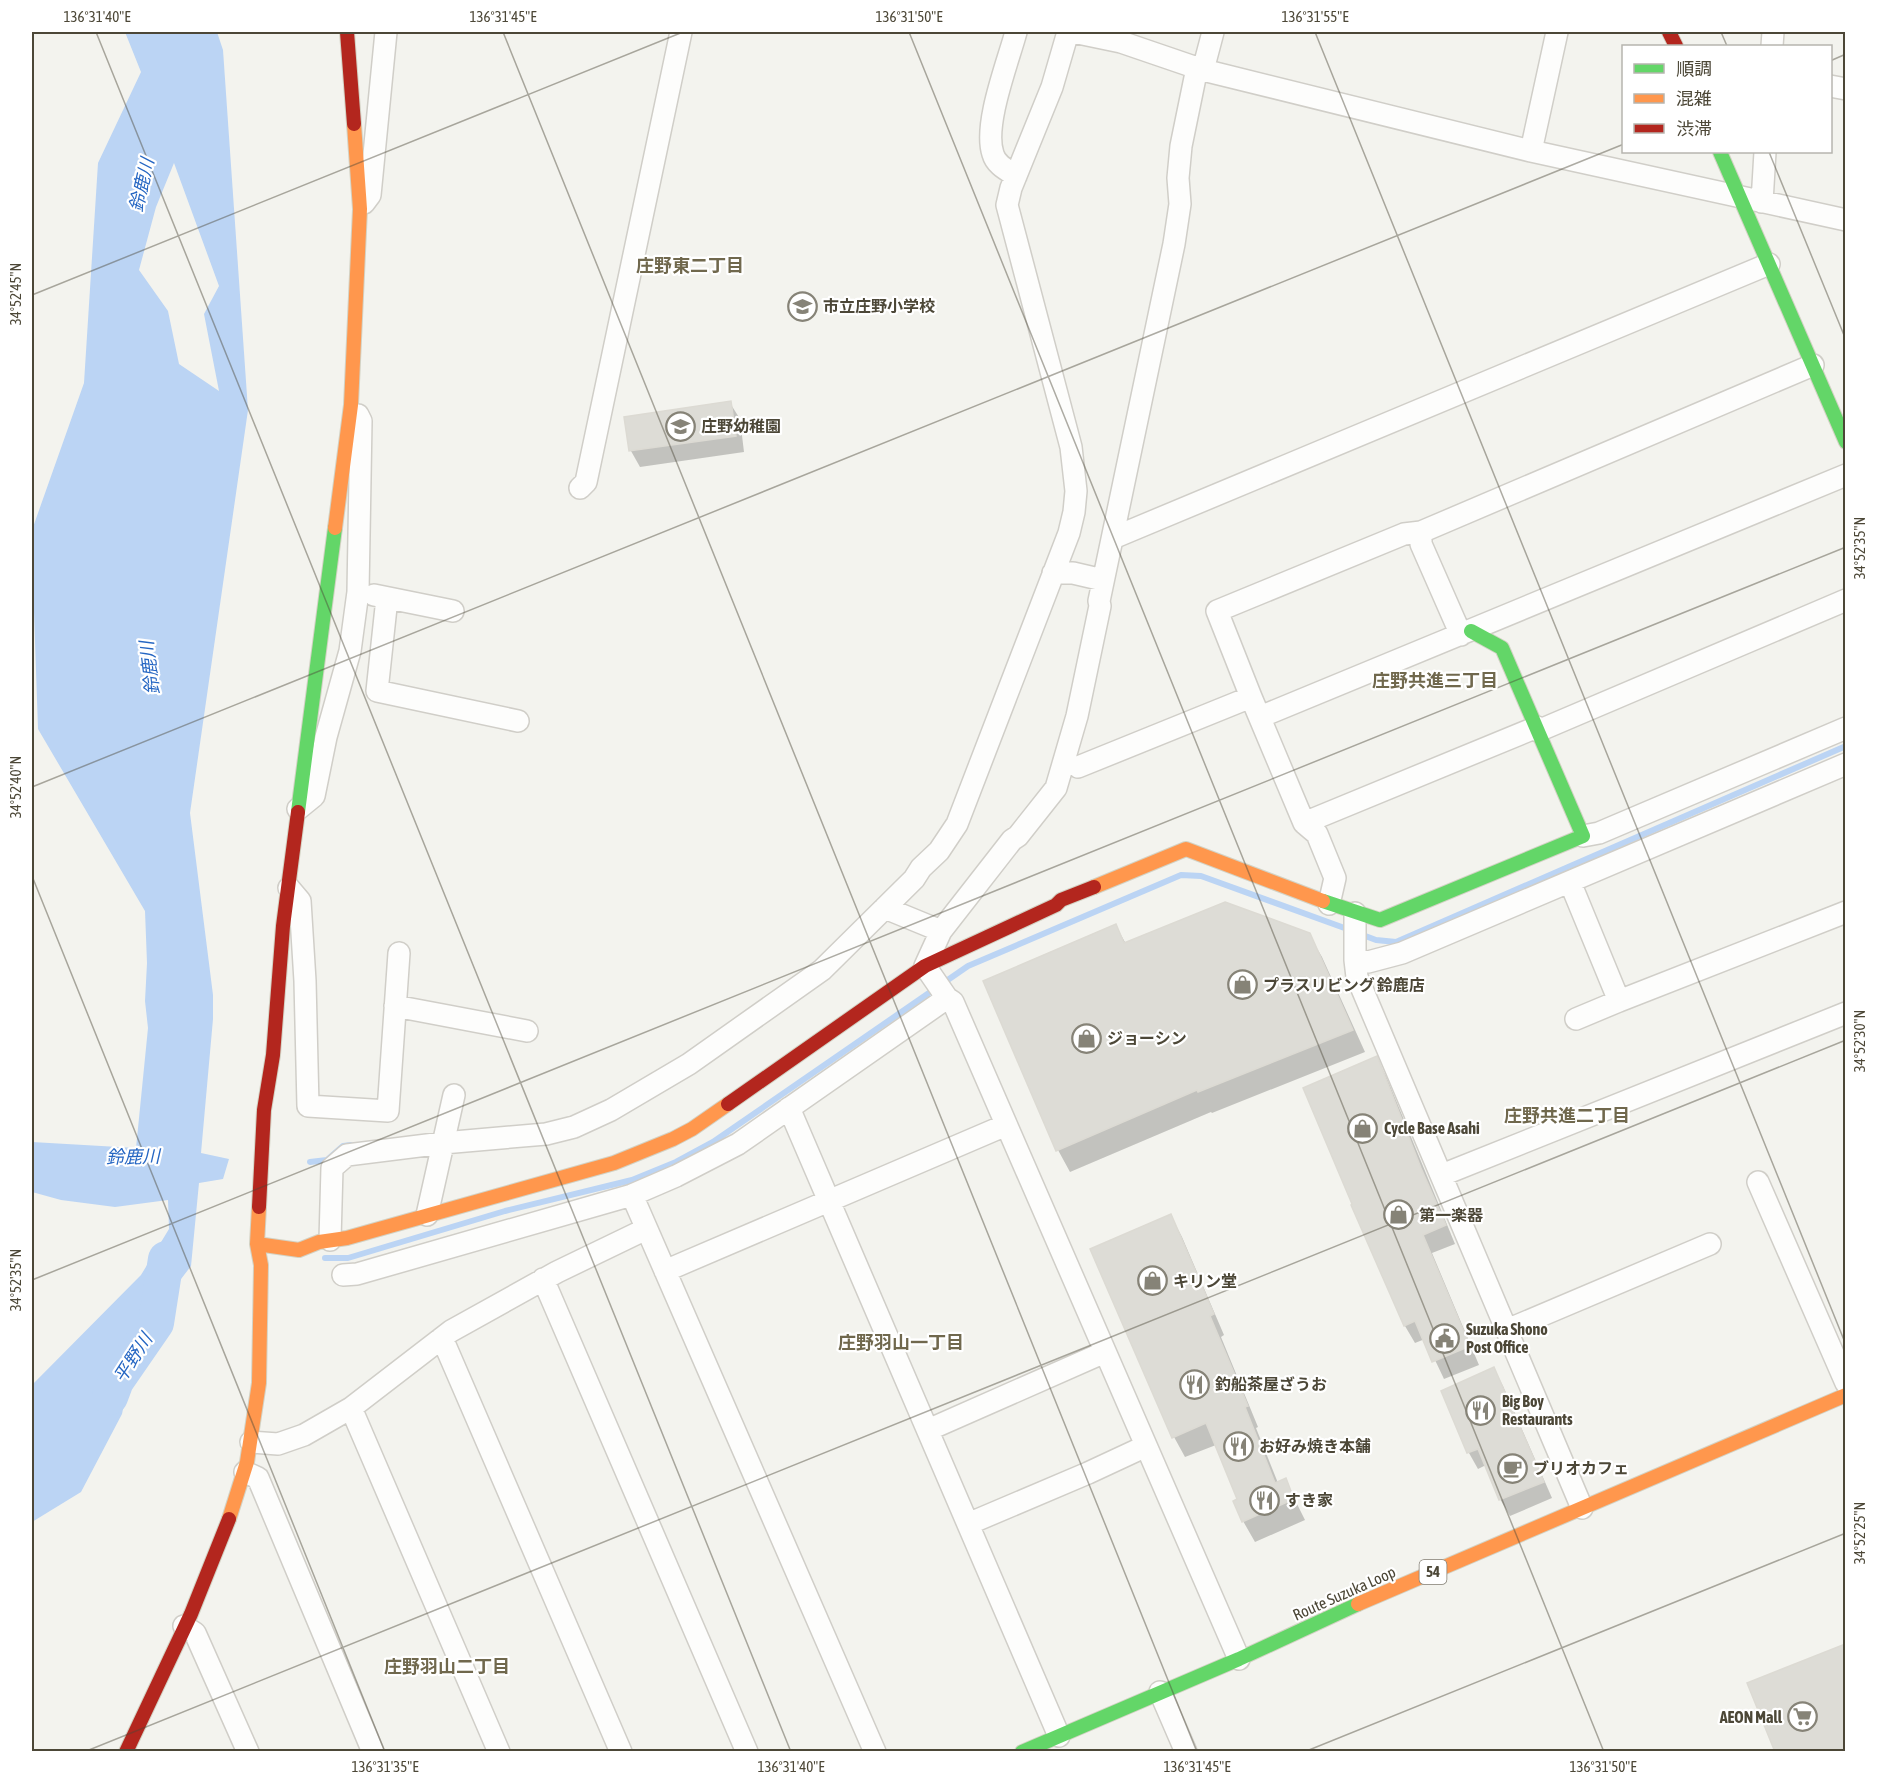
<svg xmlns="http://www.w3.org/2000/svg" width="1877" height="1783" font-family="'Asap Condensed','Noto Sans JP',sans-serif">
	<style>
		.water { fill: #bbd4f4; fill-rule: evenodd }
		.shadow { fill: #0003 }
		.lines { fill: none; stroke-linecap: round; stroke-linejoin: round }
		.stream { stroke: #bbd4f4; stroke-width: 6 }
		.river { stroke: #bbd4f4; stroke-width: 36 }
		.building { fill: #dddcd6; stroke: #dcdad3; stroke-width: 1.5 }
		.street-casing { stroke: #d0cec8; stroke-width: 24 }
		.fast-casing { stroke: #d3d2c4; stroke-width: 16 }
		.slow-casing { stroke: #d3d2c4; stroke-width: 16 }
		.jam-casing { stroke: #d3d2c4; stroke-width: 16 }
		.street { stroke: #fdfdfc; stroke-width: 21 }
		.fast { stroke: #63d668; stroke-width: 14 }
		.slow { stroke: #ff974d; stroke-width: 14 }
		.jam { stroke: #b3261e; stroke-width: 14 }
		.ticks { fill: none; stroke: #4c4737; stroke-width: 1.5; stroke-opacity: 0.45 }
		.labels { text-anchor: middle; stroke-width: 4.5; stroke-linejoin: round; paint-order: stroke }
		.shield { fill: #fff; stroke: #827e73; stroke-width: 1.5 }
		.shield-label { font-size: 15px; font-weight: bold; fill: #4c4737 }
		.poi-label { font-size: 16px; font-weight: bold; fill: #4c4737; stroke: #fff; text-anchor: start }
		.street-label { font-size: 16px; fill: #4c4737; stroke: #fff }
		.water-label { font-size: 18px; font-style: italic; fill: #2566c3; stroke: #fff }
		.neighbourhood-label { font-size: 18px; font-weight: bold; fill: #70684d; stroke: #fff }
		.neatline { fill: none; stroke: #4c4737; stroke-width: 2 }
		.ticks-label { font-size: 15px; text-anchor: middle; fill: #4c4737 }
	</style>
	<rect width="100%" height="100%" fill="#f3f3ee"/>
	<path class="water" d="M125,32H217L223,50L248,410L190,813L213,995V1019L201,1153L229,1159L223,1179L199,1183L191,1266L138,1335L122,1414L81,1492L32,1522V1385L141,1275L169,1229L168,1200L115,1207L61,1200L32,1192V1142L136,1148L148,1028L145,1001L147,963L145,911L38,729L32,554V530L84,383L98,163L141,72ZM174,163L219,286L204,314L219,391L179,364L168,311L139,270L156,207Z"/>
	<path class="shadow" d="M730,403L740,419L744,452L640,467L631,451Z
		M1116,926L1126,944L1309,935L1322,957L1365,1052L1212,1113L1211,1112L1070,1172L1058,1150Z
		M1376,1058L1386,1076L1455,1244L1432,1253L1479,1365L1444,1379L1425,1339L1415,1343L1405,1326L1305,1088Z
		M1171,1216L1182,1237L1224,1335L1221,1337L1258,1427L1256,1428L1278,1483L1285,1480L1305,1520L1255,1542L1243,1521L1239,1500L1216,1445L1185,1457L1174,1437Z
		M1494,1369L1503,1386L1552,1498L1510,1516L1500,1499L1486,1465L1478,1469L1469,1453L1443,1391Z
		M1846,1645V1752H1777L1749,1684Z"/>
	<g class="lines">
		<path class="stream" d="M1360,934L1376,940L1396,942L1846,746
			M310,1162L327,1160L343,1146L351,1145
			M325,1258H348L505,1211L632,1180L676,1162L713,1142L968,966L1181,875L1201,876L1350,930"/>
		<path class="river" d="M110,1397L116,1381L156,1323L166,1259"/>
	</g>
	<path class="building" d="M731,401L736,436L629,451L624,417Z
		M1225,902L1310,933L1353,1030L1198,1092L1197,1090L1056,1151L983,981L1116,924L1124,943Z
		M1377,1056L1421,1168L1446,1225L1423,1235L1470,1346L1432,1362L1415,1321L1404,1326L1351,1205L1352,1204L1303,1088Z
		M1171,1214L1214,1314L1210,1316L1248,1406L1245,1407L1275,1483L1286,1478L1294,1499L1242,1522L1233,1501L1237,1499L1206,1423L1172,1438L1090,1249Z
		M1494,1367L1544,1482L1499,1500L1478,1449L1467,1453L1441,1391Z
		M1845,1644V1752H1775L1747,1683Z"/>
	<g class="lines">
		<defs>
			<path id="street" d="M1073,32L1121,42L1203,70L1531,151L1846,220
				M1772,46L1773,32
				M1197,68L1181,146L1178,178L1180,204L1174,244L1099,601L1100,606L1077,716L1056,788L1018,836L1012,840L941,931L925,966L947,998L953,1002L1239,1659
				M1203,70L1213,32
				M1830,86L1846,89
				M1531,151L1557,32
				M1016,176C1007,170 996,165 993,154C983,125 1008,62 1016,32
				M1762,202L1765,152
				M364,203L370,195L386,32
				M580,488L586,482L681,32
				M1421,532L1813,365
				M1113,538L1769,264
				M1053,573H1073L1103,580
				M374,595L453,611
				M387,598L377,691L518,721
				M1251,697L1217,611L1404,534L1421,532V544L1461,635
				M1260,717L1846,475
				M1538,731L1846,600
				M1078,767L1251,697L1304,823L1317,834L1335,878L1329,904
				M298,809L314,796L326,737L350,651L358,592L361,421L358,415
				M1304,823L1537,727
				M1583,836L1599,833L1846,728
				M1570,882L1619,1001L1846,912
				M289,888L300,901L305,981L308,1106L388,1111L399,953
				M885,908L941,931
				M1355,913V960L1357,977L1582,1508
				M1355,960L1368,962L1402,953L1846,764
				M395,1006L527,1031
				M1576,1019L1619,1001
				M789,1108L1059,1736
				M1442,1175L1846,1013
				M1758,1182L1846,1383
				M427,1215L454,1095
				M330,1240L332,1168L347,1155L443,1143L546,1134L574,1127L611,1110L689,1064L822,970L914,879L921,868L939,851L957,824L1069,533L1074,512L1076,491L1071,447L1007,205L1011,188L1052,87L1068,32
				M665,1271L1006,1125
				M343,1275L357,1274L632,1195
				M543,1279L747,1752
				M1507,1330L1710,1244
				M442,1338L621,1752
				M351,1408L499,1752
				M928,1430L1105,1352
				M251,1442L278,1444L304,1435L351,1408L451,1331L557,1272L646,1229
				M245,1472L258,1478L373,1752
				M968,1524L1088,1473L1146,1446
				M184,1626L195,1633L248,1752
				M1160,1692L1186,1752
				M875,1752L632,1195L676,1176L738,1144L947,998"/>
			<path id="fast" d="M1720,152L1846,442
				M298,812L335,528
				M1323,901L1380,920L1583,836L1502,648L1471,631
				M1022,1752L1239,1659L1358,1604"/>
			<path id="slow" d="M335,528L351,405L360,209L354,124
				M1094,887L1186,849L1323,901
				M257,1244L299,1250L319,1242L347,1238L614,1163L673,1139L692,1129L728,1104
				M229,1519L247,1462L259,1383L261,1265L257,1244L259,1207
				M1358,1604L1846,1395"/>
			<path id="jam" d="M347,32L354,124
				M1669,32L1676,46
				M728,1104L925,966L1056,905L1061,900L1094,887
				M259,1207L264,1110L273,1055L283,926L298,812
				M126,1752L191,1614L229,1519"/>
		</defs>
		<use href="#street" class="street-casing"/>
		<use href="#fast" class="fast-casing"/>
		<use href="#slow" class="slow-casing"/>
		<use href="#jam" class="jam-casing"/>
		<use href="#street" class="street"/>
		<use href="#fast" class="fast"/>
		<use href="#slow" class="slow"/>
		<use href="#jam" class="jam"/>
	</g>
	<path class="ticks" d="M96,32L791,1752M503,32L1197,1752M909,32L1604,1752M1315,32L1846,1345M1721,32L1727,46M1830,61L1846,54M1769,152L1846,340M32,295L683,32M32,787L1624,144M32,876L385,1752M32,1280L1846,547M84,1752L1846,1040M1304,1752L1846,1533"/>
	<defs>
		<symbol id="school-ring" viewBox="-11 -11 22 22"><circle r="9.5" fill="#fff" stroke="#868377" stroke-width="1.5"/><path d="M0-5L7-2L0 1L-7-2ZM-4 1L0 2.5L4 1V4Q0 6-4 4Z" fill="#868377"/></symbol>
		<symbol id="shop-ring" viewBox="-11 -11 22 22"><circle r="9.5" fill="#fff" stroke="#868377" stroke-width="1.5"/><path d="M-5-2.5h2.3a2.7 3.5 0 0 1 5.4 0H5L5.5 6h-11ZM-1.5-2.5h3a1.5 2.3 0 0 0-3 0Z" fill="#868377"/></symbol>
		<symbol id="civic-ring" viewBox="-11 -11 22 22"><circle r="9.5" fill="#fff" stroke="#868377" stroke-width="1.5"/><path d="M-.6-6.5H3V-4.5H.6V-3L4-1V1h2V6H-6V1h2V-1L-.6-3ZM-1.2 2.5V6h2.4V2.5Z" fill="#868377"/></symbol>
		<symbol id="restaurant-ring" viewBox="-11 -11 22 22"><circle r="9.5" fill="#fff" stroke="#868377" stroke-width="1.5"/><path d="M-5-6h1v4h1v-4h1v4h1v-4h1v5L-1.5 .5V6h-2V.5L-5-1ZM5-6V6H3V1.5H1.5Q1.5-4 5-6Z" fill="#868377"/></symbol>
		<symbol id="cafe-ring" viewBox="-11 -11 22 22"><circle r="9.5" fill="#fff" stroke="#868377" stroke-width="1.5"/><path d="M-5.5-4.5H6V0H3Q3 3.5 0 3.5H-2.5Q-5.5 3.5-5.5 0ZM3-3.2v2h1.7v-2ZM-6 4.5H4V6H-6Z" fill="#868377"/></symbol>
		<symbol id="supermarket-ring" viewBox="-11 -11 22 22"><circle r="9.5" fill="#fff" stroke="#868377" stroke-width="1.5"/><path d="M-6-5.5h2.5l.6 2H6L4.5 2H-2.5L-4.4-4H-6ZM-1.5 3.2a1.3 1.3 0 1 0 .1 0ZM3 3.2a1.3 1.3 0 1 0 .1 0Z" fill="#868377"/></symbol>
	</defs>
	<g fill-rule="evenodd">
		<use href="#school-ring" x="786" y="290" width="33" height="33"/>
		<use href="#school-ring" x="664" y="410" width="33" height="33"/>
		<use href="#shop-ring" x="1226" y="968" width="33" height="33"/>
		<use href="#shop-ring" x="1070" y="1022" width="33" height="33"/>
		<use href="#shop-ring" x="1346" y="1112" width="33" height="33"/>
		<use href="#shop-ring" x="1382" y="1198" width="33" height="33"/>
		<use href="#shop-ring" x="1136" y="1264" width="33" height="33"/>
		<use href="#civic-ring" x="1428" y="1322" width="33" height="33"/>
		<use href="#restaurant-ring" x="1178" y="1368" width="33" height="33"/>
		<use href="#restaurant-ring" x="1464" y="1394" width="33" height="33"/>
		<use href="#restaurant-ring" x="1222" y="1430" width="33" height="33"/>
		<use href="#cafe-ring" x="1496" y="1452" width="33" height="33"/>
		<use href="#restaurant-ring" x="1248" y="1484" width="33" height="33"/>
		<use href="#supermarket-ring" x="1786" y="1700" width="33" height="33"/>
	</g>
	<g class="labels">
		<rect class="shield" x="1419.5" y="1560" width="27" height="24" rx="4.5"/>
		<g class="shield-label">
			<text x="1433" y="1577">54</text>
		</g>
		<g class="poi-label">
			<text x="823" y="312">市立庄野小学校</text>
			<text x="701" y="432">庄野幼稚園</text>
			<text x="1263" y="991">プラスリビング 鈴鹿店</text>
			<text x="1107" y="1044">ジョーシン</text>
			<text x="1384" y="1134">Cycle Base Asahi</text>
			<text x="1419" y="1221">第一楽器</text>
			<text x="1173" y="1287">キリン堂</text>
			<text x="1466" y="1335">Suzuka Shono<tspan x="1466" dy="18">Post Office</tspan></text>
			<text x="1215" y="1390">釣船茶屋ざうお</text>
			<text x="1502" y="1407">Big Boy<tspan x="1502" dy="18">Restaurants</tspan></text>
			<text x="1259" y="1452">お好み焼き本舗</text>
			<text x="1533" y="1474">ブリオカフェ</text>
			<text x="1285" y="1506">すき家</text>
			<text x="1782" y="1723" text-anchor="end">AEON Mall</text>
		</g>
		<g class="street-label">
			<text transform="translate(1344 1593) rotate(-24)" y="6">Route Suzuka Loop</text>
		</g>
		<g class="water-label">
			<text transform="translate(142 185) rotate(-77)" y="6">鈴鹿川</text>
			<text transform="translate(150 668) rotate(-97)" y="6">鈴鹿川</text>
			<text transform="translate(133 1157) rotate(-1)" y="6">鈴鹿川</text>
			<text transform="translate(133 1358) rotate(-57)" y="6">平野川</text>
		</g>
		<g class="neighbourhood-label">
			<text x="690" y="272">庄野東二丁目</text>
			<text x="1435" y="687">庄野共進三丁目</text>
			<text x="1567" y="1122">庄野共進二丁目</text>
			<text x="901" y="1349">庄野羽山一丁目</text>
			<text x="447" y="1673">庄野羽山二丁目</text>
		</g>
	</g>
	<rect width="1877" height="1783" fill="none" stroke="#ffffff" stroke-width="66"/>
	<rect x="1622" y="45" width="210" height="108" fill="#ffffff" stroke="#b7b5af" stroke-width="1.5"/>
	<rect x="1634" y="64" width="30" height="9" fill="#63d668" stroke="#b7b5af" stroke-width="1.5"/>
	<text x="1676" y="75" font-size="18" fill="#4c4737">順調</text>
	<rect x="1634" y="94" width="30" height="9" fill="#ff974d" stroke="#b7b5af" stroke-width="1.5"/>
	<text x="1676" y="105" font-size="18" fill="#4c4737">混雑</text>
	<rect x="1634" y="124" width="30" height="9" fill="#b3261e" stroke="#b7b5af" stroke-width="1.5"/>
	<text x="1676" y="135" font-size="18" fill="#4c4737">渋滞</text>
	<rect x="33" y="33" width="1811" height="1717" class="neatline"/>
	<g class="ticks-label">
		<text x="97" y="22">136°31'40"E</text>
		<text x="503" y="22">136°31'45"E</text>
		<text x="909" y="22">136°31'50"E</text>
		<text x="1315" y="22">136°31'55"E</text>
		<text transform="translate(16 294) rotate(-90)" y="5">34°52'45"N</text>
		<text transform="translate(1860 548) rotate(-90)" y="5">34°52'35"N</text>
		<text transform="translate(16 787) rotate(-90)" y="5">34°52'40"N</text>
		<text transform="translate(1860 1041) rotate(-90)" y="5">34°52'30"N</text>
		<text transform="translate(16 1280) rotate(-90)" y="5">34°52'35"N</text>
		<text transform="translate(1860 1533) rotate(-90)" y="5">34°52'25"N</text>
		<text x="385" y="1772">136°31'35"E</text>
		<text x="791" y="1772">136°31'40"E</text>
		<text x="1197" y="1772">136°31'45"E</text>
		<text x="1603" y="1772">136°31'50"E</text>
	</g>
</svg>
